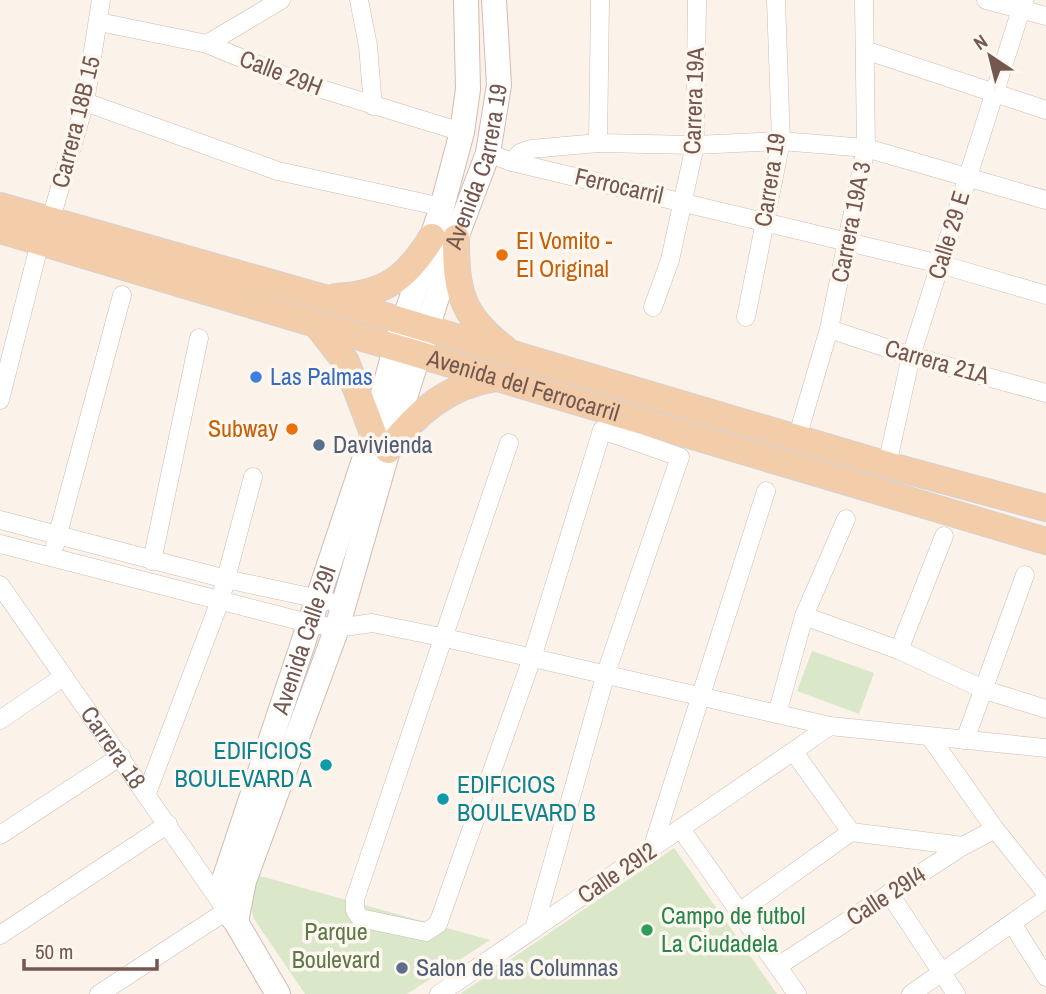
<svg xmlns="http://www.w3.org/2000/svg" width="1046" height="994" font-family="'Archivo Narrow',sans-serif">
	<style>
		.green { fill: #dae8c9 }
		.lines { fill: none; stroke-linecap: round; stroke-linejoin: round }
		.minor-casing { stroke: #cebbb3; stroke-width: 19 }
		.secondary-casing { stroke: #d1bbb1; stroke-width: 26 }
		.primary-casing { stroke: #d8d0ce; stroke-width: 28 }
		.minor { stroke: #fff; stroke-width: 18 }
		.secondary { stroke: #fff; stroke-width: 24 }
		.primary { stroke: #f3cda9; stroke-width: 26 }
		.food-dot { fill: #e8710a; stroke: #fef7f0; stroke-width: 2.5 }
		.shop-dot { fill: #3f7fe0; stroke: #fef7f0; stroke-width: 2.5 }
		.service-dot { fill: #5c6f8a; stroke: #fef7f0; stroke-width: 2.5 }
		.culture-dot { fill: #0f9aa8; stroke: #fef7f0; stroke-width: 2.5 }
		.leisure-dot { fill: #2e9e5b; stroke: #fef7f0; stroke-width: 2.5 }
		.labels { text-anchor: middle; stroke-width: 7; stroke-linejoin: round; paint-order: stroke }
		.street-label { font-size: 24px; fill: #74574f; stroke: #fef7f0 }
		.food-label { font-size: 24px; fill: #c56008; stroke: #fef7f0; text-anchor: start }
		.shop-label { font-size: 24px; fill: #366cbe; stroke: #fef7f0; text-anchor: start }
		.service-label { font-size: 24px; fill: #4e5e75; stroke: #fef7f0; text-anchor: start }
		.culture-label { font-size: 24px; fill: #0d838f; stroke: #fef7f0; text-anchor: end }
		.leisure-label { font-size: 24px; fill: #27864d; stroke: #fef7f0; text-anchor: start }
		.park-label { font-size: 24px; fill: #5e7848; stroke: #fef7f0 }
	</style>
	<rect width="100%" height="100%" fill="#fbf2ea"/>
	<path class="green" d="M812,651L874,673L859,714L797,691Z
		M674,848L777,994H460Z
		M253,874L490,940L407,994H305L254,919L247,894Z"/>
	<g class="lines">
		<defs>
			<g id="minor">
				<path d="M359,0L368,46L373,106"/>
				<path d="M986,0L1046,16"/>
				<path d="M99,22L207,44L302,83L462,132"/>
				<path d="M207,44L281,0"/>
				<path d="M865,50L1046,110"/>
				<path d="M85,102L278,171L442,207"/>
				<path d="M598,143L600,0"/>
				<path d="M488,153L512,162L940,264L1046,295"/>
				<path d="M512,162L520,153L531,149L598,143L695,145L781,141L866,148L1046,200"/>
				<path d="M50,222L85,102L101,0"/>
				<path d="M653,307L670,260L695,145L697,0"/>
				<path d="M746,317L781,141L776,0"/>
				<path d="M829,329L911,356L1046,393"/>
				<path d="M0,400L40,242"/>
				<path d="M797,438L829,329L866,148L864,0"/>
				<path d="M509,443L355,899V910L360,918L426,932L438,924L532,658L602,430L680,457L606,673L534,929"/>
				<path d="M887,465L911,356L1024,0"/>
				<path d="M0,520L226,579L328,601"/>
				<path d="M0,544L308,623L337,628L372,623L441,637L830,726L1046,748"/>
				<path d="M55,545L122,295"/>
				<path d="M152,561L199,338"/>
				<path id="s1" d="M0,585L226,910"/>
				<path d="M804,616L899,650L985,690L1046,709"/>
				<path d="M899,650L944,536"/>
				<path d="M777,714L804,616L846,519"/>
				<path d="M0,720L63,677"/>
				<path d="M930,737L995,829L1046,893"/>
				<path d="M965,740L1025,575"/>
				<path d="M794,752L851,832L963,846"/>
				<path d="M147,793L220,601L253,477"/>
				<path d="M681,829L797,994"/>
				<path d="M0,835L121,756"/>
				<path d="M652,849L766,491"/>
				<path d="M889,893L956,994"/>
				<path d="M739,912L851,832"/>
				<path d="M1013,925L1046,977"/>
				<path d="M0,935L168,824"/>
				<path d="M778,966L963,846L995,829"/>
				<path d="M99,994L234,906"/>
				<path d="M439,994L830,726"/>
				<path d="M911,994L1046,899"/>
			</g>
			<g id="secondary">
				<path id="s2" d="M236,922L244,881L337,628L388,450L456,238L488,153L499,85L494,0"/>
				<path id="s3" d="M278,994L236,922L226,910L225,877L373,433L395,348L442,207L462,132L468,89L466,0"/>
			</g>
			<g id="primary">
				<path d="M0,206L324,298L887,465L1046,508"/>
				<path id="s4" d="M0,230L1046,541"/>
				<path d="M456,238C456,289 460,315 504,348"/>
				<path d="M336,297C386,294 407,278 432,237"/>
				<path d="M317,325L346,362L373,433"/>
				<path d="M388,450C417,412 447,386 496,378"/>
			</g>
		</defs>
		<use href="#minor" class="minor-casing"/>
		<use href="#secondary" class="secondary-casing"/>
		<use href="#primary" class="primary-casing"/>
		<use href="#minor" class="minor"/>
		<use href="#secondary" class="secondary"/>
		<use href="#primary" class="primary"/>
	</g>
	<g class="food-dot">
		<circle cx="502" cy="255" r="7"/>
		<circle cx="292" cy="429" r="7"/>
	</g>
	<circle class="shop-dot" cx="256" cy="377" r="7"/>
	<g class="service-dot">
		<circle cx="319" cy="445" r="7"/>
		<circle cx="402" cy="968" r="7"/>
	</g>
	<g class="culture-dot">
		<circle cx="326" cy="765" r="7"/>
		<circle cx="443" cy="799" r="7"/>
	</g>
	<circle class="leisure-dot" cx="647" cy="930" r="7"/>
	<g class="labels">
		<g class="street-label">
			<text transform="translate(281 73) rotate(21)" y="8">Calle 29H</text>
			<text transform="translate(694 101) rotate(-88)" y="8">Carrera 19A</text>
			<text transform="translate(76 122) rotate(-76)" y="8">Carrera 18B 15</text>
			<text dy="8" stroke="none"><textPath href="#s2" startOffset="794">Avenida Carrera 19</textPath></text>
			<text transform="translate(770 180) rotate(-81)" y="8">Carrera 19</text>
			<text transform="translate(619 186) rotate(13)" y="8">Ferrocarril</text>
			<text transform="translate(851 222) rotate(-79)" y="8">Carrera 19A 3</text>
			<text transform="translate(949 235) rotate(-73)" y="8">Calle 29 E</text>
			<text transform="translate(937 362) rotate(16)" y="8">Carrera 21A</text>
			<text dy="8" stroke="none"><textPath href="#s4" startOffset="546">Avenida del Ferrocarril</textPath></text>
			<text dy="8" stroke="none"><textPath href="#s3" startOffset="382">Avenida Calle 29I</textPath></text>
			<text dy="8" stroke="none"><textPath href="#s1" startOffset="198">Carrera 18</textPath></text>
			<text transform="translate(617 873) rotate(-34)" y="8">Calle 29I2</text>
			<text transform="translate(886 896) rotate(-33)" y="8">Calle 29I4</text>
		</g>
		<g class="food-label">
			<text x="516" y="249">El Vomito -<tspan x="516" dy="28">El Original</tspan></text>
			<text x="278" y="437" text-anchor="end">Subway</text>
		</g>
		<g class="shop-label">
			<text x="270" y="385">Las Palmas</text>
		</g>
		<g class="service-label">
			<text x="333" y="453">Davivienda</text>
			<text x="416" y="976">Salon de las Columnas</text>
		</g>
		<g class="culture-label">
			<text x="312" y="759">EDIFICIOS<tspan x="312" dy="28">BOULEVARD A</tspan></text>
			<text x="457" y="793" text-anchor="start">EDIFICIOS<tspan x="457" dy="28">BOULEVARD B</tspan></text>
		</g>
		<g class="leisure-label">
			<text x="661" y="924">Campo de futbol<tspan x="661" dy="28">La Ciudadela</tspan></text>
		</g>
		<g class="park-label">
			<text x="336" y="940">Parque<tspan x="336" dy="28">Boulevard</tspan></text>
		</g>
	</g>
	<g transform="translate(990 56) rotate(325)" stroke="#fef7f0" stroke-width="5" paint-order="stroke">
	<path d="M0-5L12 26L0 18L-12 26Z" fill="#74574f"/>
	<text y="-10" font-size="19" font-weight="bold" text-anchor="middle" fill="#74574f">N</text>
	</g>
	<path d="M24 959v10h133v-10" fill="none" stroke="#74574f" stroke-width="3.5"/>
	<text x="35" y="959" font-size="21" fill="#74574f" stroke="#fef7f0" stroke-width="5" paint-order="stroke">50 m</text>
</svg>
